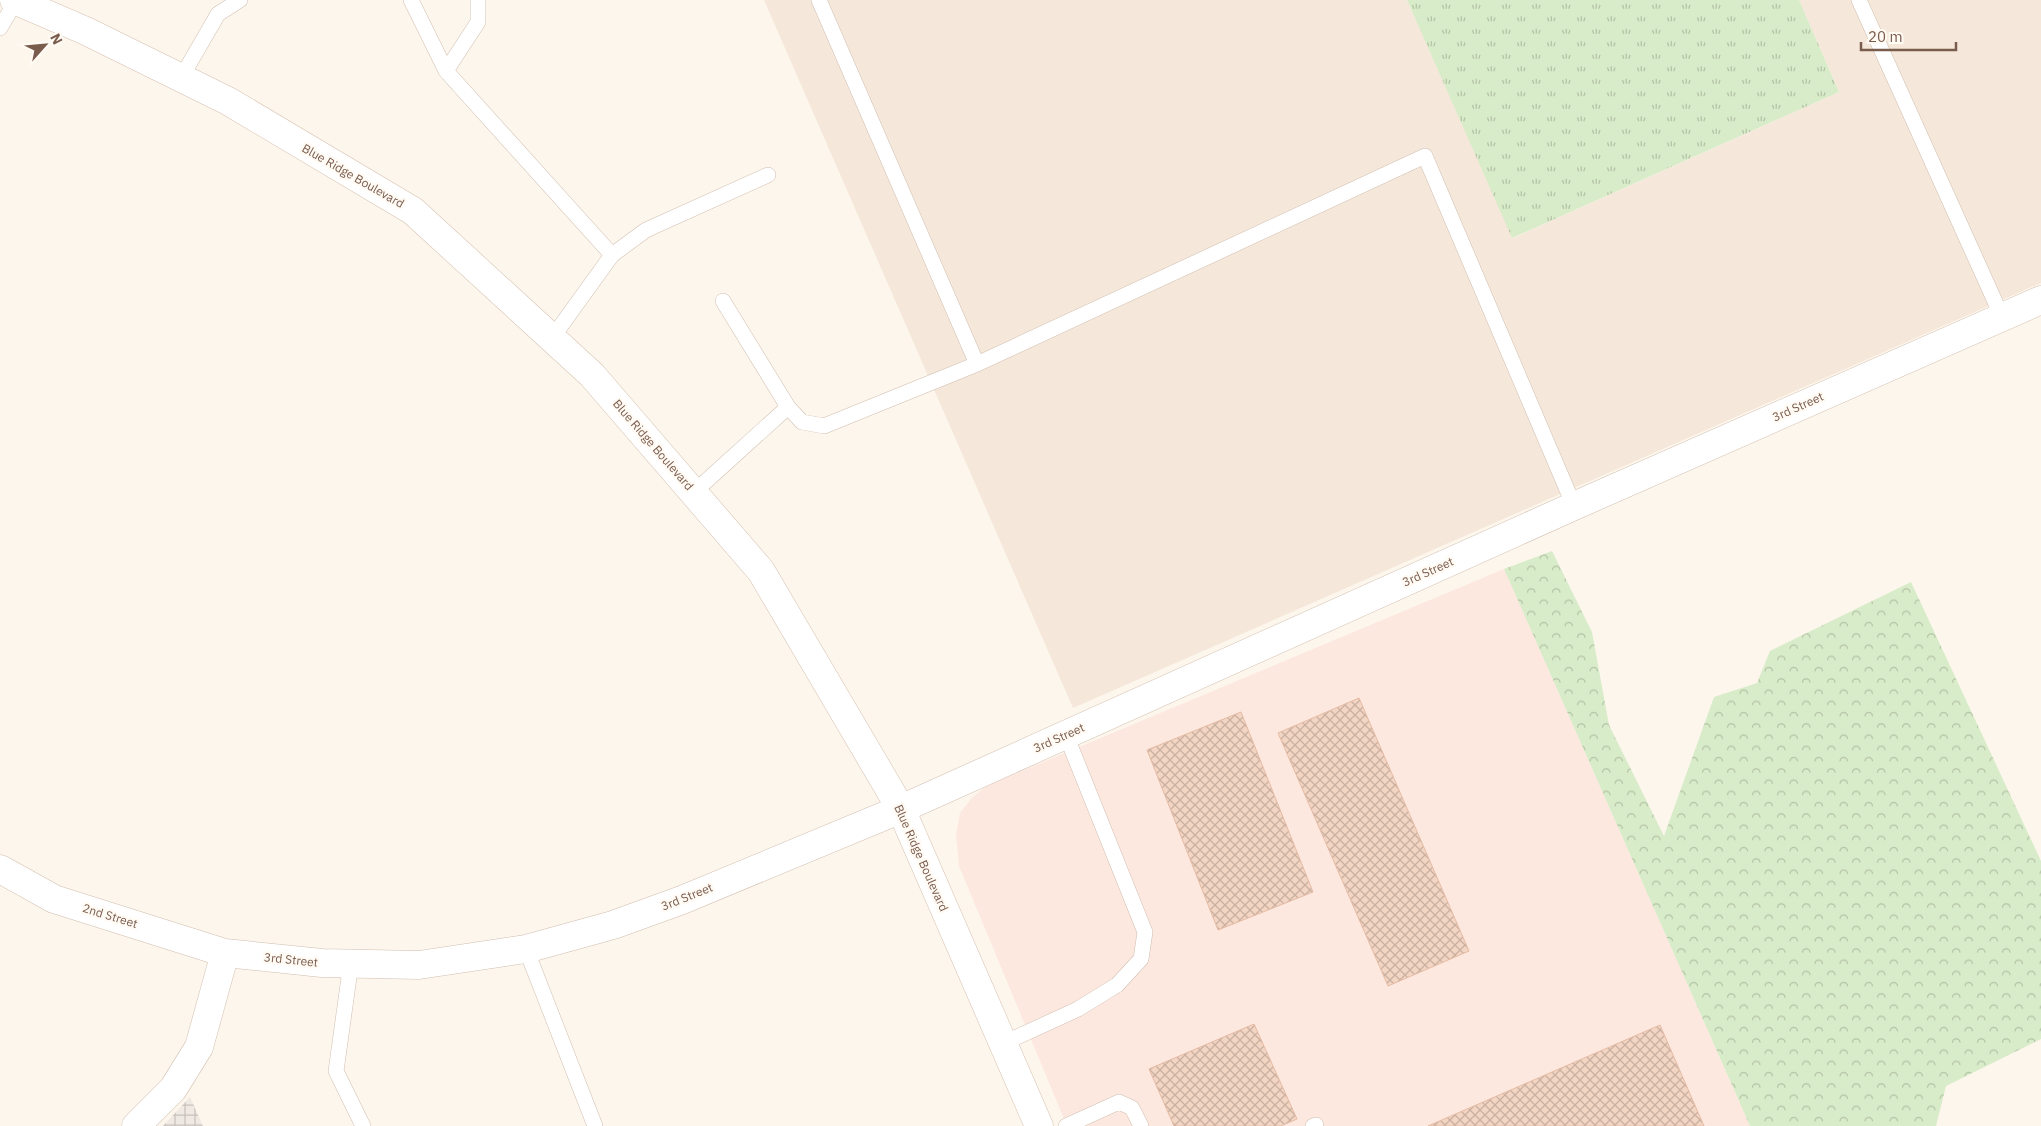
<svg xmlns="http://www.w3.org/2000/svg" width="2041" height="1126" font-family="'IBM Plex Sans',sans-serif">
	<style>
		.residential { fill: #f5e8da }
		.commercial { fill: #fde8e0 }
		.industrial { fill: url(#industrial-grid) }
		.grass { fill: url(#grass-tufts) }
		.forest { fill: url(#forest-crowns) }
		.building { fill: url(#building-cross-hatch); stroke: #e6bba3 }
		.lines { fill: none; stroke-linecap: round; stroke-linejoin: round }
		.lane-casing { stroke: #d1beb0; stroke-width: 16 }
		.street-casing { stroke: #d1beb0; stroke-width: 29 }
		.secondary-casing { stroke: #d6c0b0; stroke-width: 29 }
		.lane { stroke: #fff; stroke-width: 15 }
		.street { stroke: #fff; stroke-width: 28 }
		.secondary { stroke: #fff; stroke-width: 28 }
		.labels { text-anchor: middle; stroke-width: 4.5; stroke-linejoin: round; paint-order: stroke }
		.street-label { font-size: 12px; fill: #7a5c4d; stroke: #fffaf3 }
	</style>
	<defs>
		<pattern id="industrial-grid" width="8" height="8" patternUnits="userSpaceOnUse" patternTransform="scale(1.25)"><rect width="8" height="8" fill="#efe9e4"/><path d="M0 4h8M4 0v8" fill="none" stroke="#c7c0bb"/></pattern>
		<pattern id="grass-tufts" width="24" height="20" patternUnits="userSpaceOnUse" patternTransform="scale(1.25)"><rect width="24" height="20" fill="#d8ecc9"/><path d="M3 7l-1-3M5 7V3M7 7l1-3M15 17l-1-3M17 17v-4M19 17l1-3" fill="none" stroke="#b4c2a5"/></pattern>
		<pattern id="forest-crowns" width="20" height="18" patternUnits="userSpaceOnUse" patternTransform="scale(1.25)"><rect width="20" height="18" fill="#d8ecc9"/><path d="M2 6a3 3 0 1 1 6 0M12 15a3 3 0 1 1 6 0" fill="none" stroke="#b4c2a5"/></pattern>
		<pattern id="building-cross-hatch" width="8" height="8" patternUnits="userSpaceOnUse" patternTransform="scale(1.25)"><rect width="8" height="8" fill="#f3d5c3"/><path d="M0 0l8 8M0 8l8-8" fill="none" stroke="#cab0a1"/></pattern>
	</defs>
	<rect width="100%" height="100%" fill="#fdf6ec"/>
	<path class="residential" d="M764,0H1407L1513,238L1839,92L1799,0H2041V283L1073,708Z"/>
	<path class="commercial" d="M1504,569L1750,1126H1067L959,866L956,835L960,813L971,799L986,786Z"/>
	<path class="industrial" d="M190,1097L203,1126H163Z"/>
	<path class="grass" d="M1407,0H1799L1839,92L1512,238Z"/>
	<path class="forest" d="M1552,551L1592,632L1609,725L1664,836L1714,697L1757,683L1770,651L1911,582L2041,861V1039L1946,1086L1936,1126H1750L1504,569Z"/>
	<path class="building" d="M1359,698L1469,951L1388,986L1278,733Z
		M1241,712L1313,892L1218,930L1147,750Z
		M1254,1024L1297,1119L1281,1126H1174L1149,1069Z
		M1660,1025L1704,1126H1428Z"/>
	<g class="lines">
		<defs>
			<path id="lane" d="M411,0L446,71
				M478,0V22L446,71L612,255L646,230L768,175
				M819,0L977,364
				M1859,0L2002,317
				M0,28L16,1
				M181,78L218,14L240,0
				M723,301L788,407L802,422L824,426L977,364L1425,156L1574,506
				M552,338L612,255
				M693,493L788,407
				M526,949L595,1126
				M351,963L336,1071L363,1126
				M1002,1044L1078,1009L1117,985L1141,959L1145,932L1066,735
				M1066,1126L1119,1102L1132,1108L1141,1126
				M1313,1126L1316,1125"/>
			<path id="street" d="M0,869L54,899L225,953L322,963L419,965L526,949L613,925L682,900L901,809L1574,506L2041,300
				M136,1126L173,1089L199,1047L225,953"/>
			<path id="secondary" d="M14,0L86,31L228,101L413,211L592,375L761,571L901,809L1039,1126"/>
		</defs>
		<use href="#lane" class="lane-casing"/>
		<use href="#street" class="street-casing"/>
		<use href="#secondary" class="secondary-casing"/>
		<use href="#lane" class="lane"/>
		<use href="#street" class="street"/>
		<use href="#secondary" class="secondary"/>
	</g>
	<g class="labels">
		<g class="street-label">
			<text transform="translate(353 176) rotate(30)" y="4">Blue Ridge Boulevard</text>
			<text transform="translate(1798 407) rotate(-24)" y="4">3rd Street</text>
			<text transform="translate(653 445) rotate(49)" y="4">Blue Ridge Boulevard</text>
			<text transform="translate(1428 572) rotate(-24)" y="4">3rd Street</text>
			<text transform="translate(1059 738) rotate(-24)" y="4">3rd Street</text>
			<text transform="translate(921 858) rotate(66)" y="4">Blue Ridge Boulevard</text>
			<text transform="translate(687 897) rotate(-22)" y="4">3rd Street</text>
			<text transform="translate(110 916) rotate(17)" y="4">2nd Street</text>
			<text transform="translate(291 960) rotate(6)" y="4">3rd Street</text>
		</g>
	</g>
	<g transform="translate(45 45) rotate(63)" stroke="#fffaf3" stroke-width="4" paint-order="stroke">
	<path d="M0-4L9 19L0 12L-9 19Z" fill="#7a5c4d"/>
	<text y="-8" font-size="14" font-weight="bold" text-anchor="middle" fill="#7a5c4d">N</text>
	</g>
	<path d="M1861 42v8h95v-8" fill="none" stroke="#7a5c4d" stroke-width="2.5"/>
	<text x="1868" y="42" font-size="15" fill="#7a5c4d" stroke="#fffaf3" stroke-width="4" paint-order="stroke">20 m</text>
</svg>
